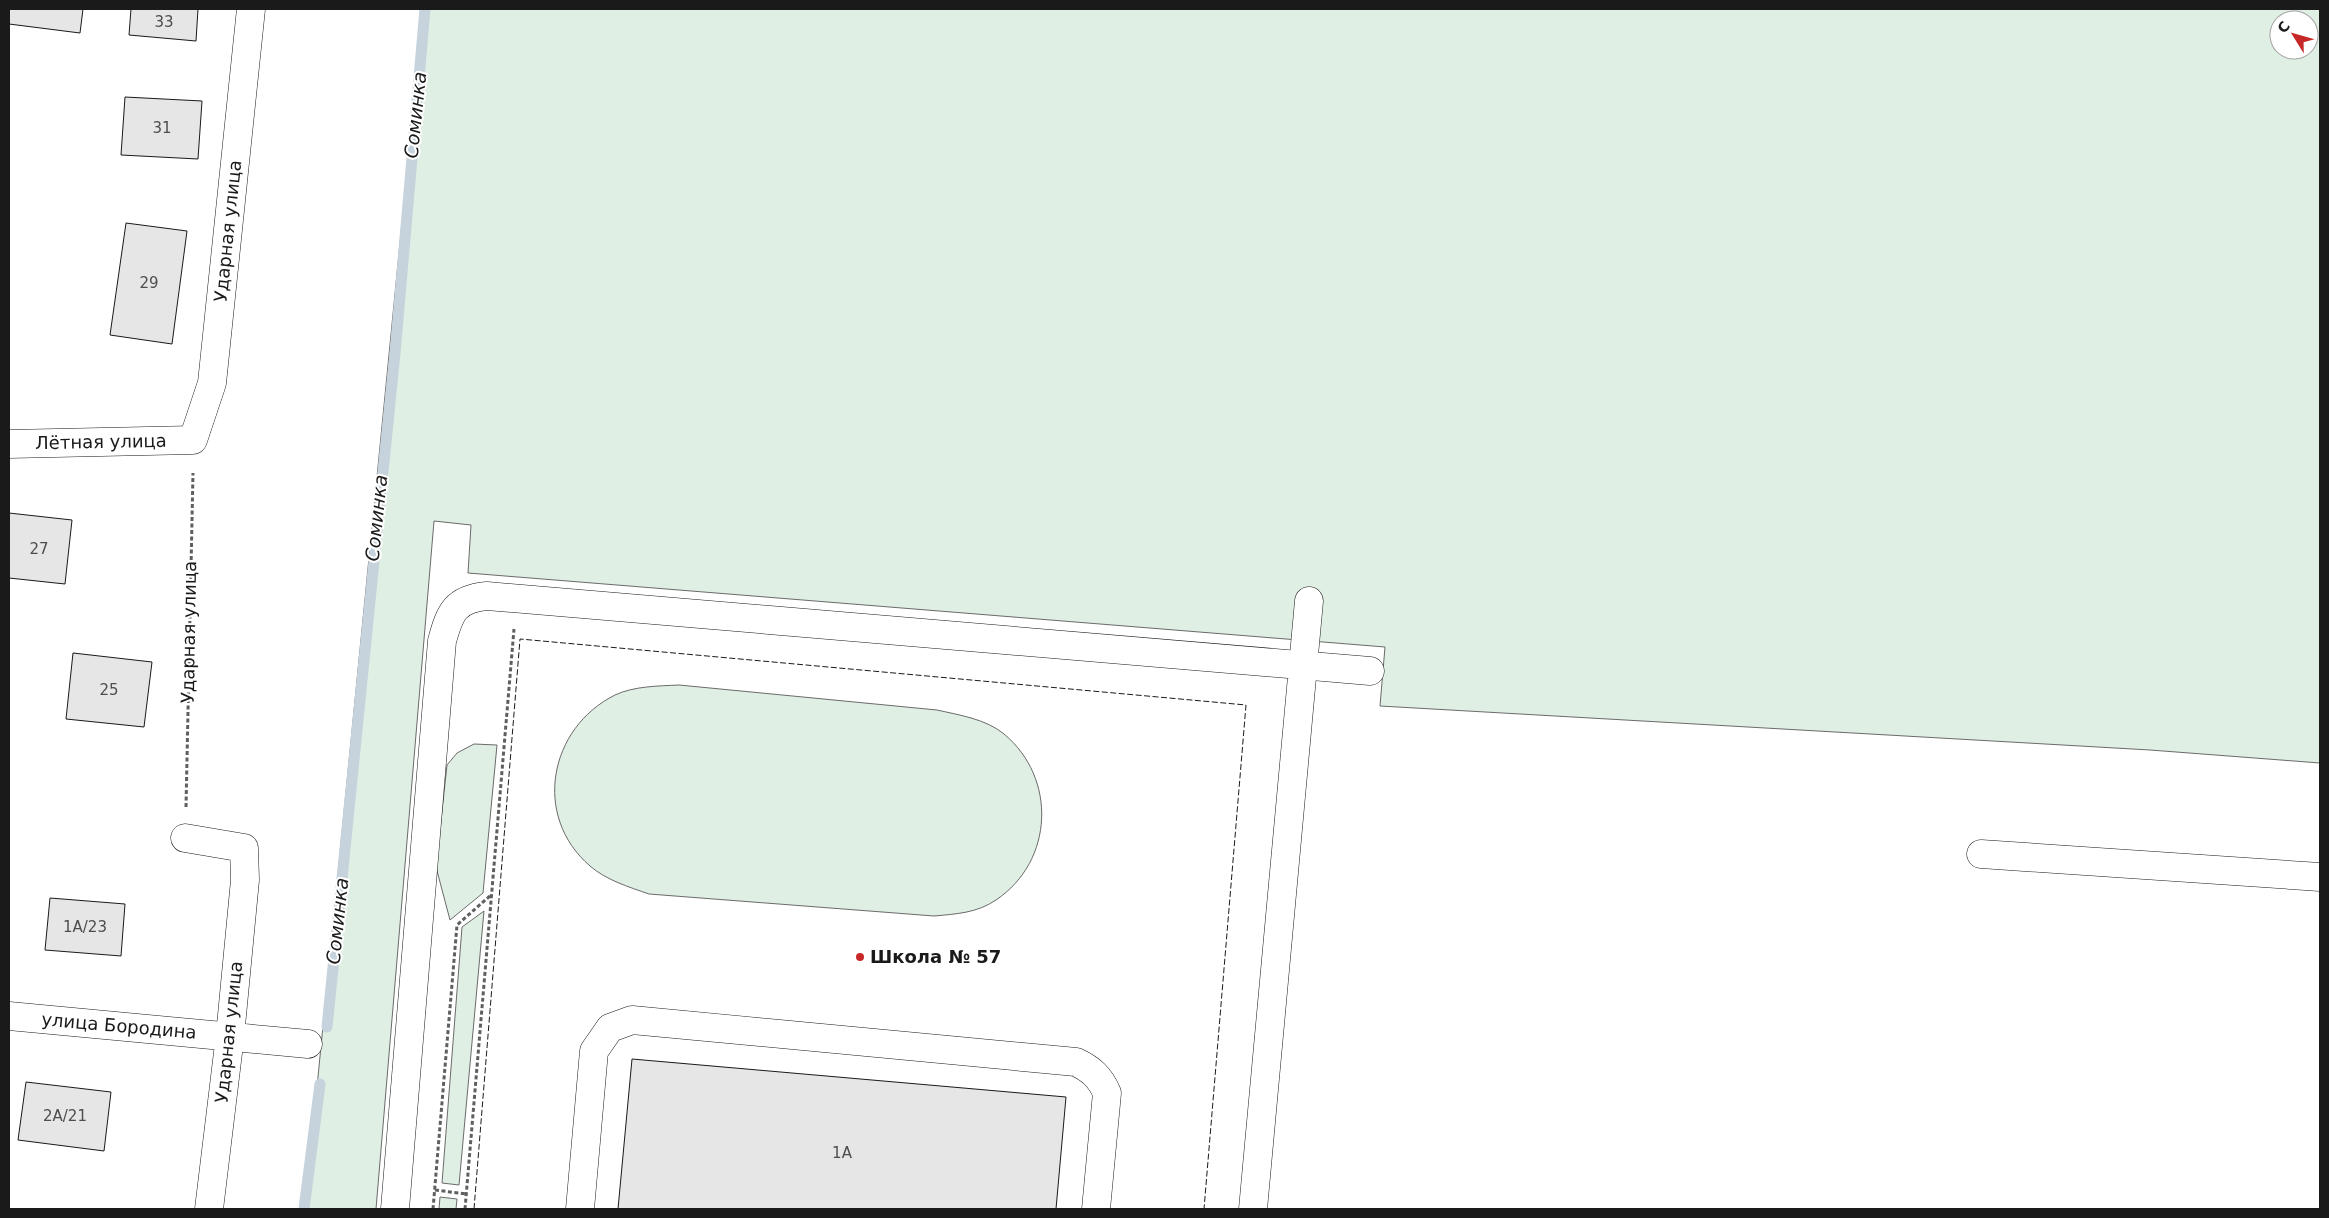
<svg xmlns="http://www.w3.org/2000/svg" width="2329" height="1218" font-family="'DejaVu Sans',sans-serif">
	<style>
		.green { fill: #e0efe3; stroke: #6a6a6a; fill-rule: evenodd }
		.lines { fill: none; stroke-linecap: round; stroke-linejoin: round }
		.stream { stroke: #c6d2dc; stroke-width: 11 }
		.building { fill: #e6e6e6; stroke: #1a1a1a }
		.minor-casing { stroke: #1a1a1a; stroke-width: 29 }
		.path { stroke: #5f5f5f; stroke-width: 3; stroke-dasharray: 4 2.5; stroke-linecap: butt }
		.minor { stroke: #fff; stroke-width: 28 }
		.fence { stroke: #1a1a1a; stroke-width: 1; stroke-dasharray: 6 2.5; stroke-linecap: butt }
		.poi-dot { fill: #c62828; stroke: #fff; stroke-width: 2 }
		.labels { text-anchor: middle; stroke-width: 4; stroke-linejoin: round; paint-order: stroke }
		.number-label { font-size: 15px; fill: #4d4d4d }
		.street-label { font-size: 18px; fill: #1a1a1a; stroke: #fff }
		.poi-label { font-size: 18px; font-weight: bold; fill: #1a1a1a; stroke: #fff; text-anchor: start }
		.water-label { font-size: 19px; font-style: italic; fill: #1a1a1a; stroke: #fff }
	</style>
	<rect width="100%" height="100%" fill="#fff"/>
	<path class="green" d="M423,9H2320V763L2150,750L1380,706L1385,647L468,573L471,525L434,521L376,1209H305ZM2279,20H2309V50H2279Z
		M679,685L937,710C959,715 986,719 1004,734C1057,778 1054,861 996,900C977,913 956,914 934,916L649,894C629,887 606,880 590,866C532,816 549,728 615,695C634,686 659,686 679,685Z
		M474,744L497,745L483,893L450,920L436,867L447,765L457,753Z
		M484,911L459,1185L442,1183L462,927Z
		M440,1197L457,1199L456,1209H439Z"/>
	<g class="lines">
		<path class="stream" d="M327,1027L395,353L425,9
			M304,1209L320,1084"/>
	</g>
	<path class="building" d="M9,9H83L80,33L9,24Z
		M131,9H198L196,41L129,35Z
		M125,97L202,101L198,159L121,155Z
		M126,223L187,231L172,344L110,335Z
		M9,513L72,520L65,584L9,578Z
		M73,653L152,662L144,727L66,719Z
		M50,898L125,904L121,956L45,950Z
		M632,1059L1066,1097L1056,1209H618Z
		M26,1082L111,1092L104,1151L18,1140Z"/>
	<g class="lines">
		<defs>
			<path id="minor" d="M9,444L193,440L212,383L251,9
				M185,838L244,848L245,880L230,1036L209,1209
				M1981,854L2320,877
				M9,1016L308,1044
				M395,1209L442,641C450,612 455,599 487,596L1370,671
				M580,1209L594,1051L610,1028L632,1020L1076,1062C1091,1069 1100,1077 1107,1093L1096,1209
				M1253,1209L1309,601"/>
		</defs>
		<use href="#minor" class="minor-casing"/>
		<path class="path" d="M186,807L193,473
			M435,1190L466,1194
			M433,1209L457,925L491,895
			M465,1209L514,629"/>
		<use href="#minor" class="minor"/>
		<path class="fence" d="M474,1209L520,639L1246,705L1204,1209"/>
	</g>
	<circle class="poi-dot" cx="860" cy="957" r="5"/>
	<g class="labels">
		<g class="number-label">
			<text x="164" y="27">33</text>
			<text x="162" y="133">31</text>
			<text x="149" y="288">29</text>
			<text x="39" y="554">27</text>
			<text x="109" y="695">25</text>
			<text x="85" y="932">1А/23</text>
			<text x="65" y="1121">2А/21</text>
			<text x="842" y="1158">1А</text>
		</g>
		<g class="street-label">
			<text transform="translate(228 231) rotate(-84)" y="6">Ударная улица</text>
			<text transform="translate(101 442) rotate(-1)" y="6">Лётная улица</text>
			<text transform="translate(189 632) rotate(-89)" y="6">Ударная улица</text>
			<text transform="translate(119 1026) rotate(5)" y="6">улица Бородина</text>
			<text transform="translate(229 1032) rotate(-84)" y="6">Ударная улица</text>
		</g>
		<g class="poi-label">
			<text x="870" y="963">Школа № 57</text>
		</g>
		<g class="water-label">
			<text transform="translate(415 115) rotate(-84)" y="7">Соминка</text>
			<text transform="translate(376 518) rotate(-84)" y="7">Соминка</text>
			<text transform="translate(337 921) rotate(-84)" y="7">Соминка</text>
		</g>
	</g>
	<rect width="2329" height="1218" fill="none" stroke="#1a1a1a" stroke-width="20"/>
	<g transform="translate(2294 35) rotate(307)"><circle r="24" fill="#ffffff" stroke="#a3a3a3"/>
	<path d="M0-4L9 19L0 12L-9 19Z" fill="#c62828"/>
	<text y="-8" font-size="14" font-weight="bold" text-anchor="middle" fill="#1a1a1a">С</text>
	</g>
</svg>
